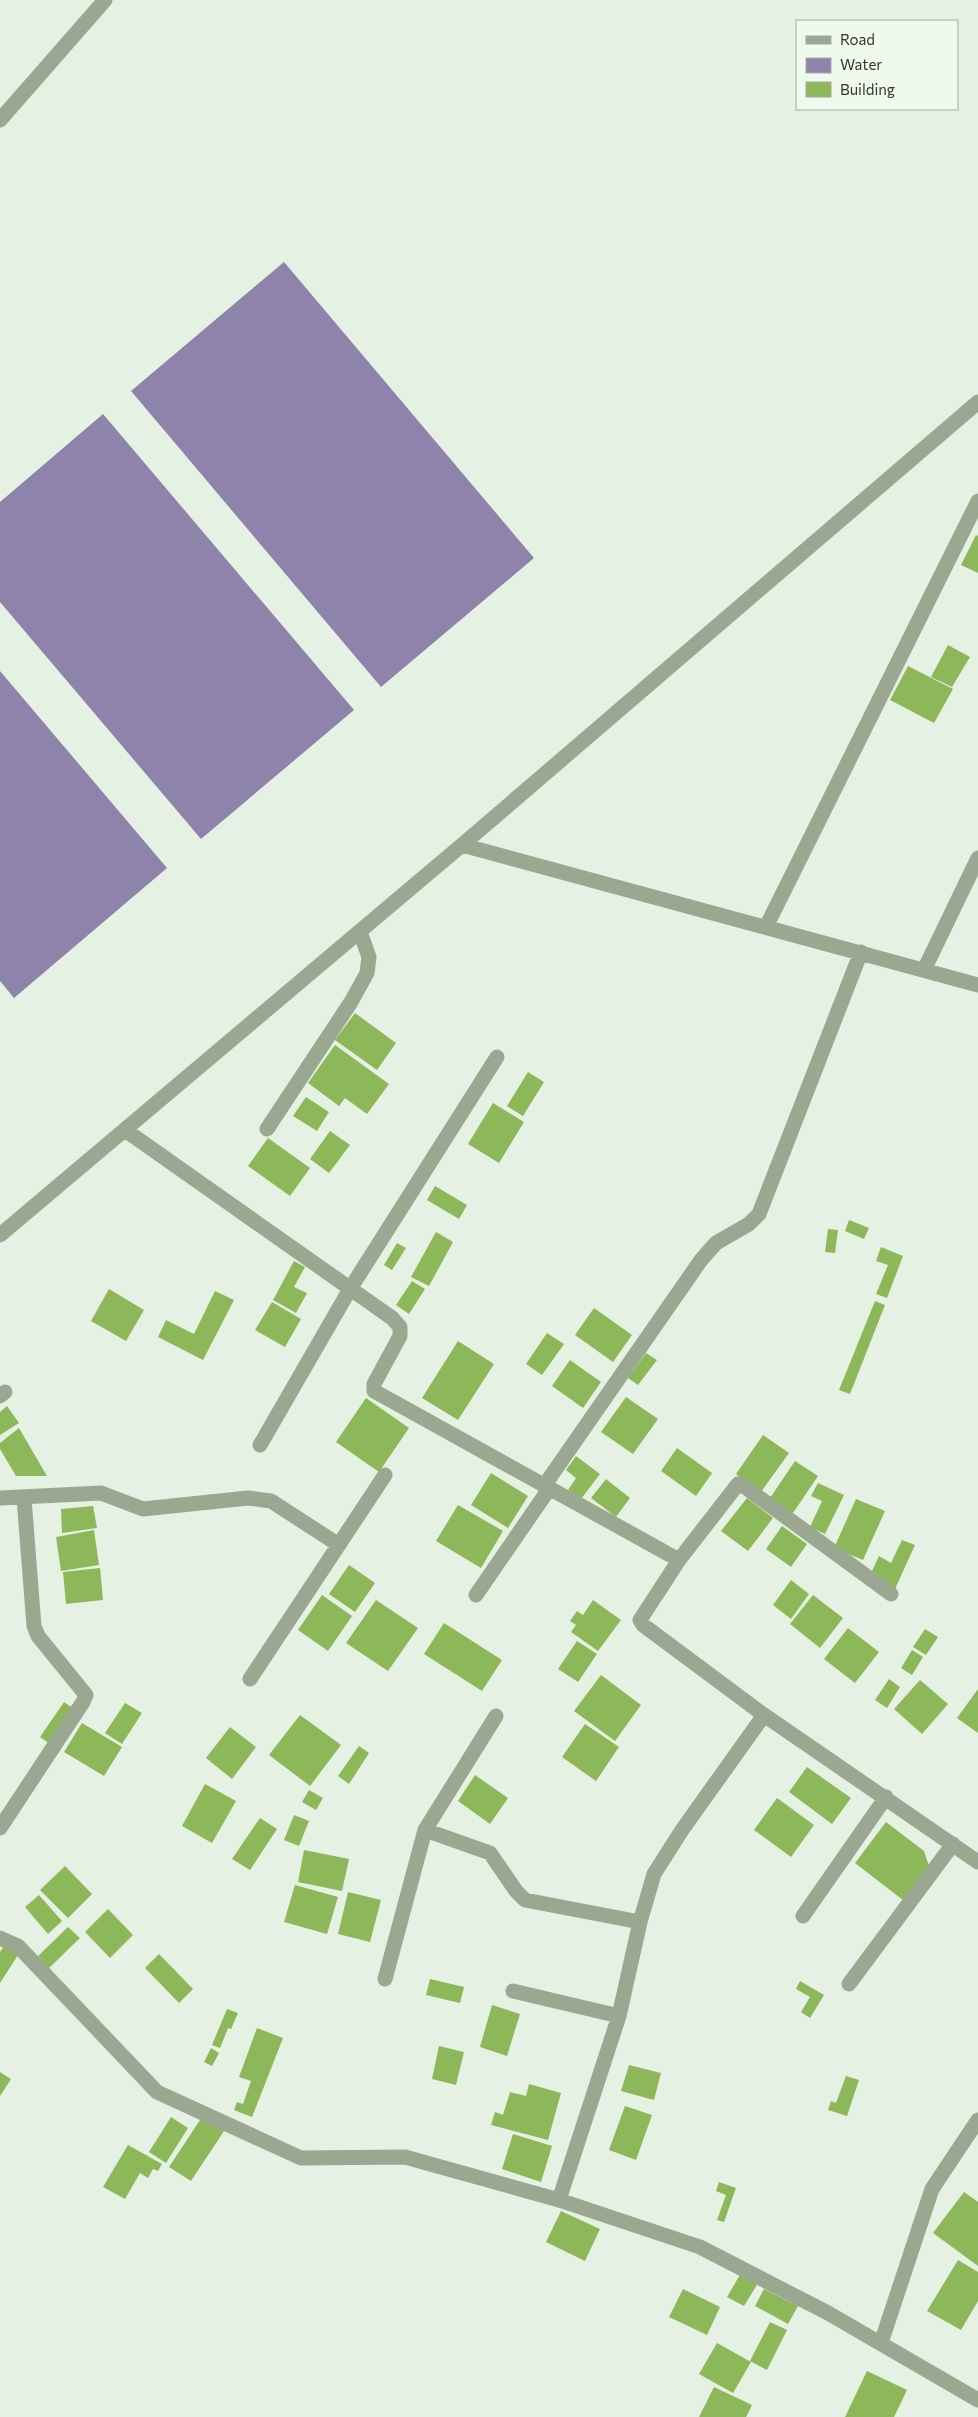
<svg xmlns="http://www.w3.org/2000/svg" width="978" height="2417" font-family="Commissioner,sans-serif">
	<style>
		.water { fill: #8e84ab }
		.building { fill: #8cb859 }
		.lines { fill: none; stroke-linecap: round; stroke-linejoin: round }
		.minor { stroke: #9aa891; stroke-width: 15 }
	</style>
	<rect width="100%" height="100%" fill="#e5f1e2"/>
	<path class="water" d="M284,262L534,558L381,687L131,391Z
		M103,414L354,710L201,839L0,602V502Z
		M0,671L167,868L14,998L0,981Z"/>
	<path class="building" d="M976,535L978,536V573L961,565Z
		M948,645L970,657L952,687L931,677Z
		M908,666L953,689L934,723L890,700Z
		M355,1013L396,1043L377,1070L335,1040Z
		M335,1045L389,1084L367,1114L345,1098L339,1106L308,1083Z
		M528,1072L544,1082L523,1116L507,1106Z
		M306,1097L329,1112L317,1131L293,1116Z
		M493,1103L524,1122L499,1163L468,1144Z
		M330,1131L350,1145L329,1173L310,1159Z
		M268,1138L310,1168L290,1196L248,1166Z
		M435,1186L467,1205L459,1219L427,1200Z
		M849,1220L869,1228L864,1239L845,1231Z
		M828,1229L838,1230L835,1253L825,1252Z
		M436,1232L453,1242L429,1286L411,1277Z
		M397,1243L406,1248L392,1270L384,1265Z
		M881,1247L903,1256L887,1298L876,1294L888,1265L876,1261Z
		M294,1261L305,1267L294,1287L307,1293L296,1313L273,1300Z
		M412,1281L425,1289L409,1314L396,1305Z
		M109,1289L144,1310L126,1341L91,1321Z
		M215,1291L234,1300L203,1360L158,1337L166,1320L194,1334Z
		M875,1301L885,1305L850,1394L839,1390Z
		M272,1302L301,1319L285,1347L255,1330Z
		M594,1308L632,1335L613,1362L575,1335Z
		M547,1333L564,1344L542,1375L526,1364Z
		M458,1341L494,1364L458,1420L422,1398Z
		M646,1353L657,1360L638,1385L628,1378Z
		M570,1360L601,1382L583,1408L552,1386Z
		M626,1397L658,1419L633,1454L601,1432Z
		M366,1398L409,1428L379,1472L336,1442Z
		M7,1406L19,1423L0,1435V1412Z
		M19,1428L47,1476H16L0,1449V1443Z
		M763,1435L789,1453L761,1492L736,1474Z
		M677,1448L712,1473L696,1496L661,1471Z
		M576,1456L600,1474L581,1499L568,1490L576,1478L566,1470Z
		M795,1461L818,1476L793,1513L770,1498Z
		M491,1473L528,1496L508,1528L471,1505Z
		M606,1479L630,1498L616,1517L591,1498Z
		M818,1483L844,1495L825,1534L810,1527L822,1501L811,1496Z
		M747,1498L773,1518L748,1551L721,1531Z
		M856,1499L885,1511L863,1560L834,1548Z
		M458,1505L503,1531L481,1568L436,1541Z
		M93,1506L97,1528L62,1533L61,1509Z
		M782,1526L807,1544L791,1567L766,1549Z
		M94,1530L99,1565L61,1571L56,1537Z
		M902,1540L915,1545L895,1589L871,1573L879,1556L891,1563Z
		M349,1565L375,1583L355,1612L329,1594Z
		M100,1568L103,1600L66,1604L63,1572Z
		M791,1580L809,1594L791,1619L773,1605Z
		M322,1595L352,1616L328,1651L298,1630Z
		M813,1595L843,1618L820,1648L790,1624Z
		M376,1600L418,1628L388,1671L346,1643Z
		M593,1600L621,1620L598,1651L571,1632L576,1625L570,1621L577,1611L583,1615Z
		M444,1623L502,1660L482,1691L424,1654Z
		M848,1628L879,1652L855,1683L824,1659Z
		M925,1629L938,1637L926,1655L913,1647Z
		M577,1641L597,1654L578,1682L558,1669Z
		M912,1650L923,1657L912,1675L901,1668Z
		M601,1675L641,1705L615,1741L574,1711Z
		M889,1679L900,1687L887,1708L875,1700Z
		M920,1680L948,1704L922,1734L894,1709Z
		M978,1689V1733L957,1718Z
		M64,1702L74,1709L50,1744L40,1737Z
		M125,1703L142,1713L122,1744L105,1733Z
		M300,1715L341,1745L310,1786L269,1755Z
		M82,1723L122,1747L104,1776L64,1752Z
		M585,1724L619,1747L596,1781L562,1757Z
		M230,1727L256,1747L232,1779L206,1758Z
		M359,1746L369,1753L349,1784L338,1776Z
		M807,1767L851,1798L832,1824L789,1792Z
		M475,1775L508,1798L490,1824L458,1801Z
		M205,1784L236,1801L212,1843L182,1826Z
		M309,1790L323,1798L316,1810L302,1802Z
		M777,1798L814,1825L791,1857L754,1830Z
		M294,1815L309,1821L299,1846L284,1840Z
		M260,1818L277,1829L250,1870L232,1859Z
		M886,1822L924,1851L929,1866L903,1900L855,1863Z
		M304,1850L349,1859L342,1891L298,1882Z
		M65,1866L92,1894L68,1918L40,1890Z
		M295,1885L338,1897L327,1934L284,1922Z
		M348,1892L381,1900L370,1942L338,1934Z
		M39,1895L62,1921L48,1934L25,1907Z
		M108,1909L133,1935L110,1958L85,1932Z
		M68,1927L80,1938L49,1968L38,1956Z
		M4,1946L18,1955L0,1983V1952Z
		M159,1954L193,1989L179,2003L145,1968Z
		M430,1979L464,1987L460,2003L426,1995Z
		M800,1981L824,1995L810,2018L801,2012L810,1997L796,1989Z
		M492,2005L520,2014L507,2056L480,2047Z
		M227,2009L238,2013L231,2029L228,2028L220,2048L212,2045Z
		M257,2028L283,2038L252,2117L234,2110L237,2102L243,2104L251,2081L239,2077Z
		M439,2046L464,2052L456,2085L432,2079Z
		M211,2048L219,2053L212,2066L204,2062Z
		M629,2065L661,2073L654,2100L621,2091Z
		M0,2072L11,2079L0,2096Z
		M846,2076L859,2080L847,2116L828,2110L831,2101L836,2103Z
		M529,2084L561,2093L548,2140L491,2125L495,2112L503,2115L510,2092L526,2096Z
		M625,2106L652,2115L636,2160L609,2150Z
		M204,2114L226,2128L191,2181L169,2167Z
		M171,2117L188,2128L166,2163L149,2152Z
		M513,2134L552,2146L541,2182L502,2169Z
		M128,2145L162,2164L158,2171L153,2169L148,2178L140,2173L125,2199L103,2187Z
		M719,2182L736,2188L724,2222L717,2220L726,2195L716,2191Z
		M964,2192L978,2202V2266L933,2233Z
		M561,2211L600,2229L585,2261L546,2242Z
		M958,2260L978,2272V2301L961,2330L927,2311Z
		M741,2273L758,2283L744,2306L727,2297Z
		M683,2289L720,2307L707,2335L669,2317Z
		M764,2289L798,2306L788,2324L755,2306Z
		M770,2322L787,2330L767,2370L750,2361Z
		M717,2343L751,2362L733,2393L699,2374Z
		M867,2371L907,2390L894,2417H845Z
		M714,2387L752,2405L746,2417H699Z"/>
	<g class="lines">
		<path class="minor" d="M0,120L105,0
			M462,845L978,985
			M766,927L978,501
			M924,970L978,858
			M267,1129L351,1002L367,973L369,957L360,932
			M125,1130L392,1318L400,1327V1336L374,1384V1391L679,1560
			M0,1235L462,845L978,402
			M0,1396L5,1392
			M260,1445L350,1289L497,1057
			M544,1486L701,1260L716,1243L749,1224L759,1214L861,952
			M0,1498L101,1493L143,1509L248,1498L271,1501L339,1545
			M891,1594L745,1487L738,1484L679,1560L640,1620L643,1625L764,1715L978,1862
			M476,1595L549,1489
			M250,1679L385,1475
			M0,1828L83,1702L86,1695L38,1636L34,1626L24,1498
			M425,1830L490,1853L516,1891L525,1900L640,1922
			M803,1916L886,1797
			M0,1938L18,1946L157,2092L301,2158L405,2157L559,2200L700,2247L828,2313L978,2400
			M385,1979L425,1830L496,1716
			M849,1984L953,1844
			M513,1991L619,2016
			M559,2200L619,2016L640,1922L654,1874L682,1830L764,1715
			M881,2343L932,2189L978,2120"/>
	</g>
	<rect x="796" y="20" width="162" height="90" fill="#f0f9ee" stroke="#a4aca0"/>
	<rect x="806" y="36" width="25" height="8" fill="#9aa891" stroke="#a4aca0"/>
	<text x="840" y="45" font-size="15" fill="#31382c">Road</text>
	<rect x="806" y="58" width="25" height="15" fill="#8e84ab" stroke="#a4aca0"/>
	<text x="840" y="70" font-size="15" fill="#31382c">Water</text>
	<rect x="806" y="82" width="25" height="15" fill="#8cb859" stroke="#a4aca0"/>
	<text x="840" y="95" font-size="15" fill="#31382c">Building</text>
</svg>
